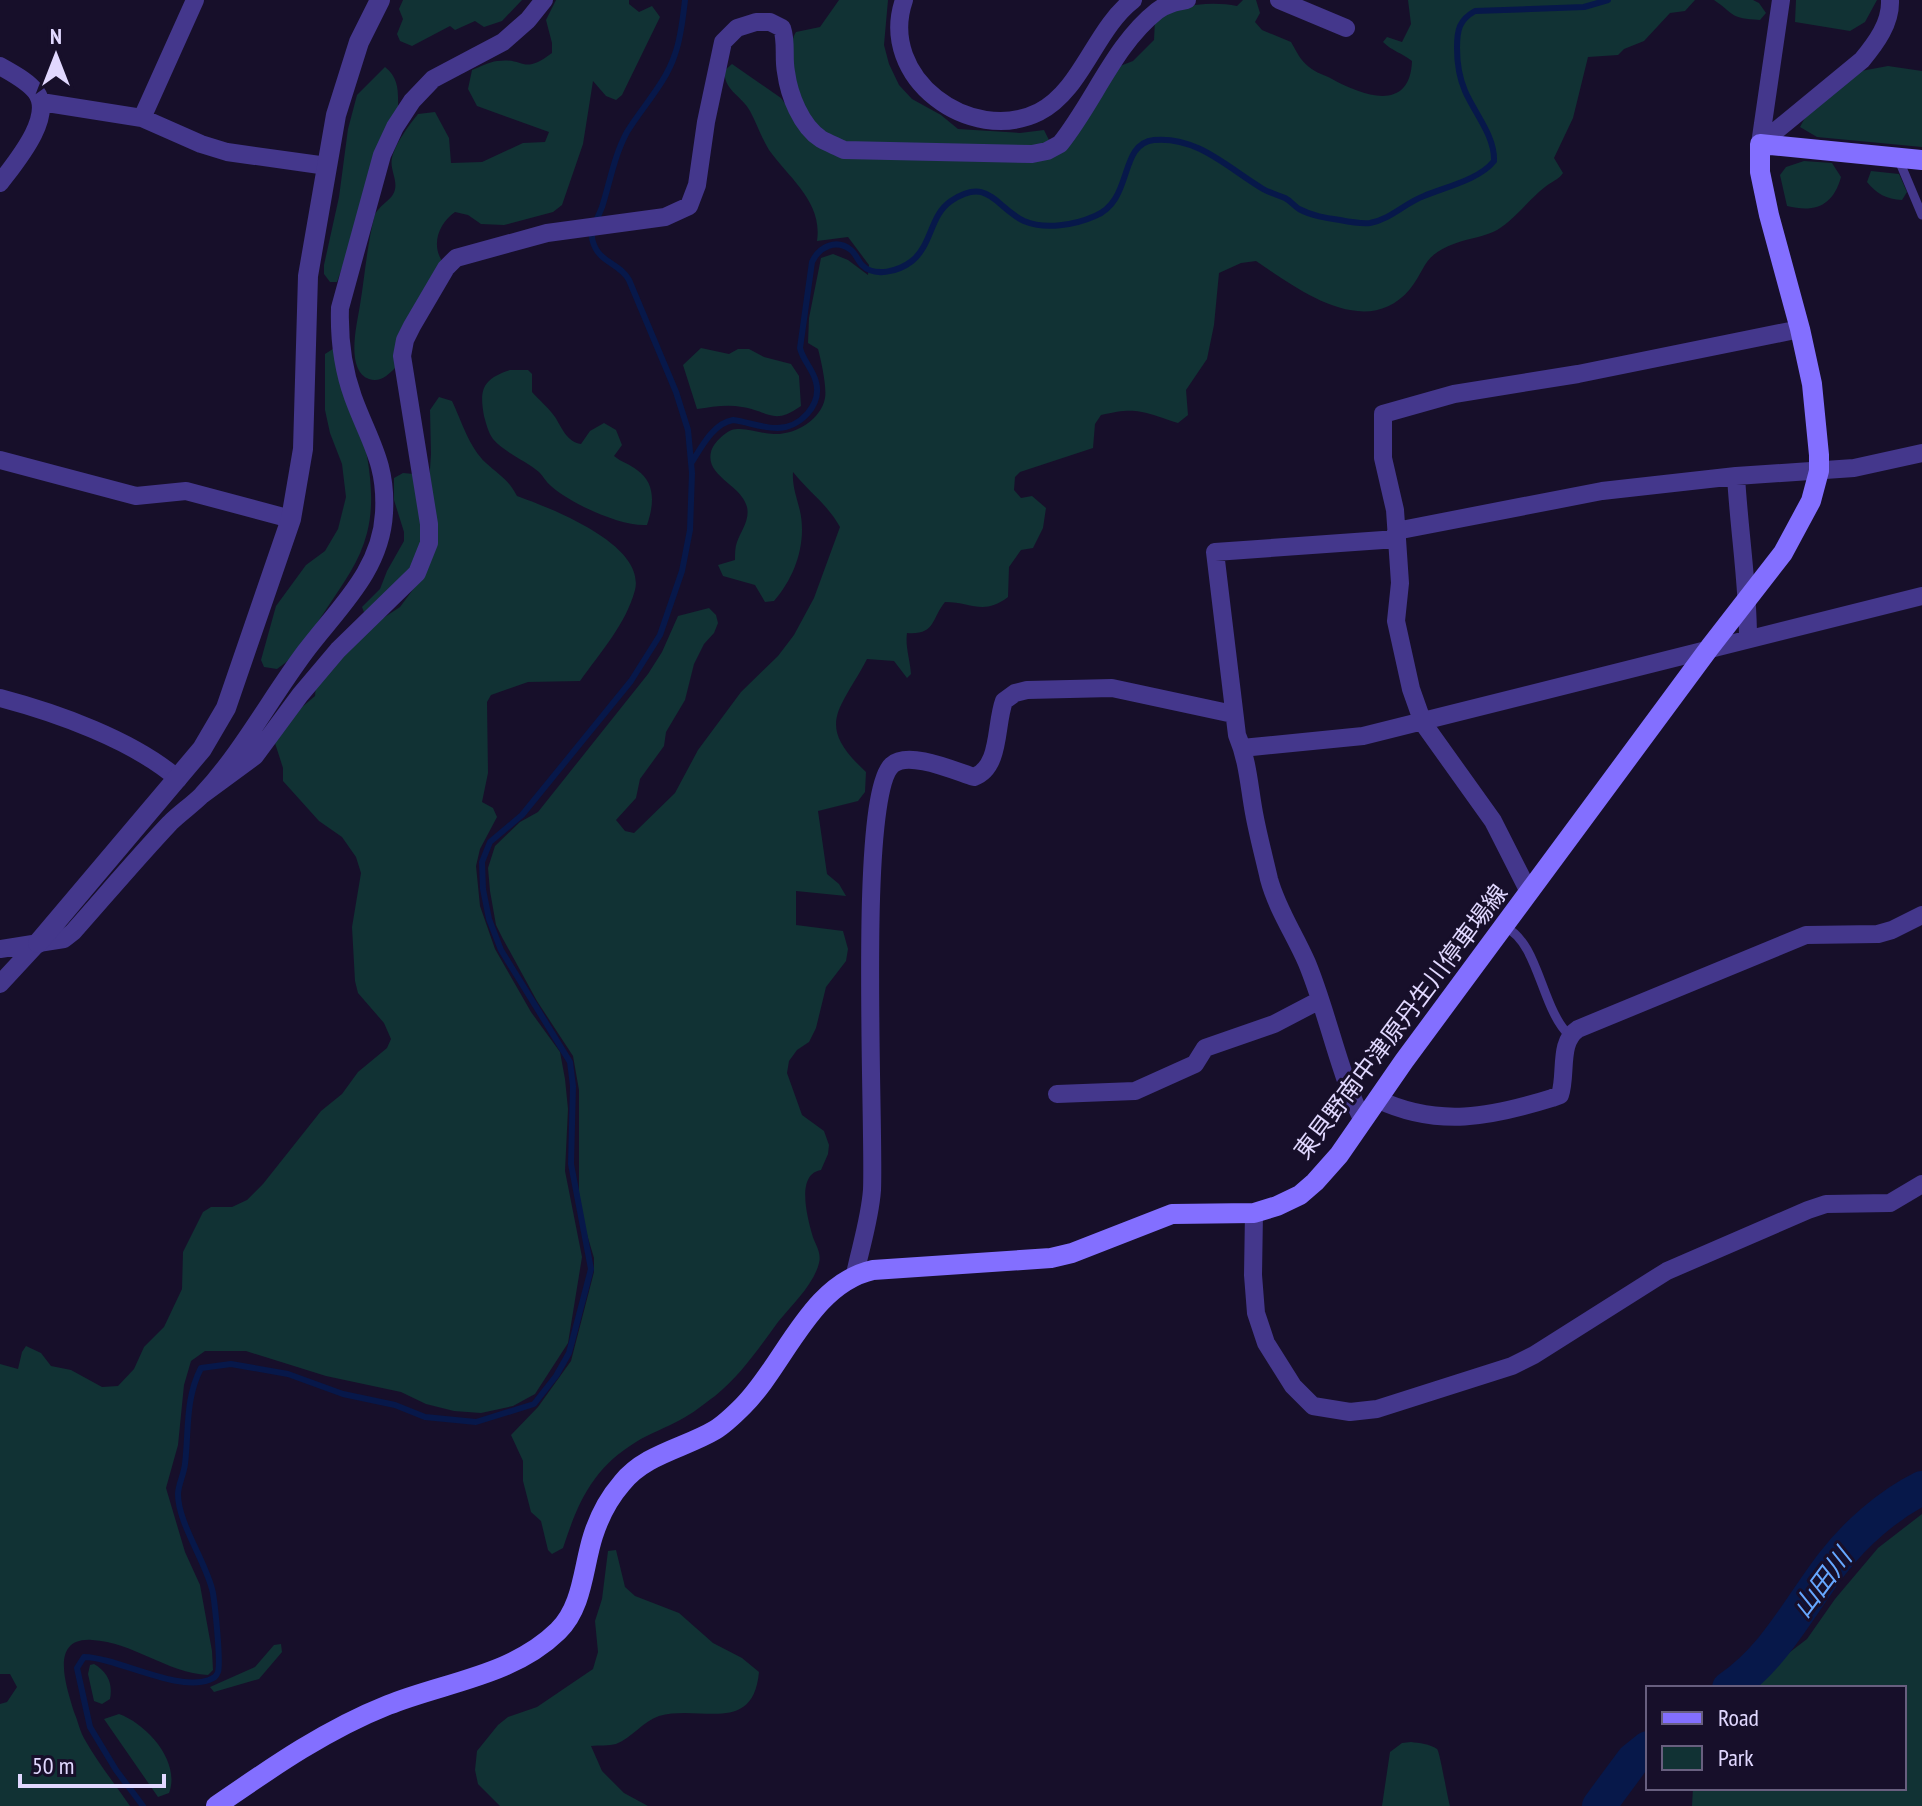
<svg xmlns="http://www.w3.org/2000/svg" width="1922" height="1806" font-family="'PT Sans Narrow','Noto Sans JP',sans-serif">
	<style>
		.green { fill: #113234 }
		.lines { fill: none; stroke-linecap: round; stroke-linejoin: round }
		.stream { stroke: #07184a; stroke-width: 6 }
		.river { stroke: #07184a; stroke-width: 34 }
		.service { stroke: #44378c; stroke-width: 9 }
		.minor { stroke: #44378c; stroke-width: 18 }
		.tertiary { stroke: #44378c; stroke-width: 20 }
		.secondary { stroke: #836fff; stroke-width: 20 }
		.labels { text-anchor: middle; stroke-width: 6; stroke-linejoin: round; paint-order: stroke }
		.street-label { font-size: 24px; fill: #e1d8ff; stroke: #170f2a }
		.water-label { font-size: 26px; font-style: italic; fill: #66a7ff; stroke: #170f2a }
	</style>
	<rect width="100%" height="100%" fill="#170f2a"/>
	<path class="green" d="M403,0H522L502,21L484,27L475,21L455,30L450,26L412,46L400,41L397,34L403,19L399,9Z
		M556,0H629V4L639,12L652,6L660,17L622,95L616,100L606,96L593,81L583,144L562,205L553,212L504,225L481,224L468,215L455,212C439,223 431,244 442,261L395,368C388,375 380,383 369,379C345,370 357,324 360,305C365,275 367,244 375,214C380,206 387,202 392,196C401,183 389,171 392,158C395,144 409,125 418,114L435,112L449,138L451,163L482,162L523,143L545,142L549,132L477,106L468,89L472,70C480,67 489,62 497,61C526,57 521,76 552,53V43L546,20Z
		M839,0H888L884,45L889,64L899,85L912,99L941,115L958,129L1020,133L1044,130L1050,142L1046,147L843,143C835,138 823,133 816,127C799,110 783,52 796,32L820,27Z
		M1243,0H1256L1260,13L1255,22L1262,30L1291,42C1297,52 1300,60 1309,67C1316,73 1325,75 1332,79C1363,96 1410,113 1412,61C1402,53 1392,51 1383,42L1387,37L1402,42L1411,24L1408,0H1695L1685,11L1670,13L1644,41L1624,49L1618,55L1588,57L1573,118L1554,158L1563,173C1559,179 1555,180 1549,184C1531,196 1512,224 1493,232C1479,238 1465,239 1451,245C1422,257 1426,269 1410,289C1366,342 1296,288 1256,261L1241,263L1219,273L1214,325L1207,359L1186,390L1188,415L1178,423C1144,412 1137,406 1101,415L1095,424L1093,448L1020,472L1015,477L1014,490L1021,498L1032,496L1046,508L1043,528L1033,548L1021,550L1009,567L1008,597C983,616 972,602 945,602C931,619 936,635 907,633C905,647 910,659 911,674L907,678L894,661L867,659C840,711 814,724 866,772L865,792L858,801L818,811L827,874L839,884L846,896L796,891V925L843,931L848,949L846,961L826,987L816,1028L809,1042L797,1050L789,1061L787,1073L802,1115L824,1131L829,1145L828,1154L821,1170C796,1174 807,1216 812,1234C814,1243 822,1252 819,1263C814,1284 792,1305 778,1322C759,1348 740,1376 715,1396C704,1404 692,1414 680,1420C666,1428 650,1433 636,1442C593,1468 578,1502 563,1548L552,1554L548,1550L541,1521L531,1512L523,1481V1461L511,1435L538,1407L571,1361L594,1272V1258L583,1221L579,1193V1090L573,1056L537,1001L503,939L496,925L490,891L488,868L495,846L520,822L538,812L648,674L662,652L678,616L709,608L716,615L718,623L714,633L704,644L694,664L685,700L666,732L664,746L640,779L636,798L616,820L625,831L634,833L675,793L698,750L741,692L778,656L794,635L814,598L840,527C828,505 808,491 793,472C792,486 797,498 800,511C807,543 795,577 774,601L765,602L755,585L723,576L718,565L735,560C735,554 735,547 737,542C741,531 750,520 747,507C742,485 705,476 711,452C713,443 727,429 737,429C749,428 762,434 774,434C795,435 821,420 825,398C827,387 821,360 818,349L808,343L809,318L821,258L833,254L848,260L868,275L869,265L848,237L817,241C823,202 789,178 769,150C761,137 757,124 750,111C742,96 722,89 725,70L732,64L781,98L812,141L1034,160L1120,66L1133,61L1154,40L1155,20C1176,4 1212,1 1237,6Z
		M1714,0H1753L1759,3L1766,13L1760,20C1729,18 1736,15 1714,0Z
		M1796,0H1877L1865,22L1850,31L1795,22Z
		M1888,66L1922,71V147L1817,137L1800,127L1808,112L1861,71Z
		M385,67C400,79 398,93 398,111L337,282H330L324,274V265L339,197L348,129L357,95Z
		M1804,161L1832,163L1841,177C1833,206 1815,213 1787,206L1780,175L1786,167Z
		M1871,171L1899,174L1907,192L1902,200C1886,199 1877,194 1867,182Z
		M336,347C353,402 382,475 367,533C360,561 343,584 327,608C312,630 300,654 277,669L264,667L261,660L276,606L306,565L325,551L338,529L346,497L342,464L330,433L325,410V354Z
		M701,348L729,354L738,349H749L764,357L791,364L799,376L801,406C773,426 769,411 742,407C727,404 712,407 697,409L683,365Z
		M510,370H528L532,374V392C539,400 549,408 555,417C562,428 567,442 581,444L590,431L604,423L616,430L622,445L614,456C621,462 630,464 637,470C656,483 654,505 647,525C621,527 570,503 551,486C546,482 543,476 539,472C525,460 505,453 493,439C488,432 486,423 484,416C479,389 483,379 510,370Z
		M439,397L452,401C462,422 469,447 486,463C499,475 509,480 517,496C550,508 646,544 635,590C626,624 600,653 580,681L528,682L491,695L487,702L488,773L482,802L493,808L497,817L480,849L476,866L480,906L495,949L531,1012L560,1052L565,1079L568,1109L565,1171L582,1257L568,1343L535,1394L513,1406L481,1413L454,1411L426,1404L401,1392L326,1376L246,1351H205L191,1361L184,1385L178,1445L166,1488L185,1552L200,1585L212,1651L213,1670L208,1675C167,1673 133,1642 92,1640C48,1637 67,1688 74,1712C78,1721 80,1732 85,1740C98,1763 115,1784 130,1806H0V1704L7,1702L17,1687L10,1674H0V1364L18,1369L22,1352L26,1346L41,1353L51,1366L71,1370L102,1387L118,1386L134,1369L144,1347L164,1327L182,1289L183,1252L203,1212L211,1207H232L247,1200L263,1184L321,1111L342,1094L358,1072L387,1048L391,1039L384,1023L358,993L355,981L352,927L361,873L356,857L342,837L319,821L283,781V768L275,743L295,713L315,696L316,684L368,628L400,607L423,576L431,454L430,410Z
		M403,473L414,474L420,483L421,556L365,615L362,607L380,589L387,571L404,541V532L394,500V478Z
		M1922,1514V1806H1692L1693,1788H1904V1688H1743L1807,1639L1835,1599L1878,1548Z
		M616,1550L625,1587L635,1596L679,1613L713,1643L742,1658L759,1672C753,1736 700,1704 659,1716C643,1721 632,1738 616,1744C609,1746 599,1745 591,1746L602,1771L624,1793L648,1806H500L478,1784L475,1770L477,1751L498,1725L508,1717L537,1707L593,1669L598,1652L595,1621L602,1599L608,1551Z
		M281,1644L282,1652L259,1679L214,1692L210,1687L255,1667L274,1645Z
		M94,1664C108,1672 113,1684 110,1699L102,1704L94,1701L88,1674L90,1665Z
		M119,1714C147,1724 181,1762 169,1793L158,1797L104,1719Z
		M1411,1742C1419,1743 1430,1744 1437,1749C1440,1752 1447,1796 1450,1806H1382L1390,1752L1402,1743Z"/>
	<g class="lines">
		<path class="stream" d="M692,462C702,446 714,423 733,420C748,422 762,428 777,428C800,428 822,405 816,382C813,369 803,361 800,348L812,262C819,247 836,238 851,250C856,254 858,261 862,265C875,278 899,271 912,261C932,245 930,215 951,201C989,176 995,207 1024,221C1045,230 1075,225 1095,216C1134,200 1118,144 1154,140C1198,136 1229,169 1263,189C1270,193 1278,195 1285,198C1291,201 1294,206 1299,209C1312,216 1326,218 1340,220C1350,222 1360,224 1370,223C1391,219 1405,203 1424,196C1445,187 1479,180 1494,161C1495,136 1475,114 1465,91C1459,77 1457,63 1457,48C1457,30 1459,20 1475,11L1584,7L1608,0
			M143,1806L116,1770L90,1727L77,1668L84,1657C119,1658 176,1692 209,1680C214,1678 216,1677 218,1672C221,1661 215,1606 213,1593C207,1563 178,1524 178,1494C178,1485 184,1474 185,1464C189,1430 185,1399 201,1368L231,1364L288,1374L343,1394L395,1405L425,1417L476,1422L534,1404L556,1376L569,1353L591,1269L571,1164L573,1086L570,1062L501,950L489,919L483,889L482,862L490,842L522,815L631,681L660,635L682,571L690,530L692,473L688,430L676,392L629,280C620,263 599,263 593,242C589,232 598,218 602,207C610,182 614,156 627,132C642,107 666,83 675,54C681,38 683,17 685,0"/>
		<path class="river" d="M1729,1688C1775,1657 1799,1607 1832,1564C1855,1534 1888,1505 1922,1488
			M1599,1806L1633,1760L1648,1748"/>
		<path class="service" d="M1898,158L1922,215
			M1505,927C1539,943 1541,1008 1569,1035"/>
		<path class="minor" d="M904,0C877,78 971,146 1039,112C1082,90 1095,29 1133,0
			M1279,0L1346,28
			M0,66C12,73 28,81 36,92C55,117 14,164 0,183
			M41,102L142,118L201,144L227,152L327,166
			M142,118L195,0
			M1760,144L1862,60C1876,43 1891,23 1890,0
			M1760,144L1781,0
			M0,460L136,496L186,491L291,519
			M1736,476C1739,530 1748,584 1748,638
			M1396,531L1602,491L1736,476L1854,468L1922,453
			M0,698C57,713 133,740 178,779
			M1242,748L1363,736L1922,596
			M202,795L255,756L300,695L338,650L417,573L429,543V524L402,356L405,340L412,326L446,268L456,258L547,233L665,217L689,206L697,185L706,122L723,42L737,28L756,22H770L782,28C787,43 783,57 786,72C789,95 801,126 821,139C828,143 836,146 844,150L1032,154L1047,151L1060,144C1094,102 1114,45 1157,11C1166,4 1176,2 1187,0
			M1529,892L1493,821L1423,723L1411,689L1396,621L1400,583L1395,510L1383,458V414L1454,394L1578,374L1800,329
			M0,949L64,939L73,932C105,896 137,858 170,823C180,813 192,805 202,795C242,752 270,699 305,652C338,608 381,571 384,513C387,463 369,441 353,397C343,369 339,338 340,308L382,155L395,127L412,101L433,79L503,42L528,20L544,0
			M0,984L38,943
			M1057,1094L1135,1091L1195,1064L1205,1048L1274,1024L1320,1000
			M1377,1099C1438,1128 1491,1117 1552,1098L1560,1095C1567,1074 1558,1042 1578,1029L1806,935L1878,934L1892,930L1922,915
			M1362,1119C1338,1070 1328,1014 1307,963C1295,935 1277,909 1269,879C1264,857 1258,835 1254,813C1249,786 1248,761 1237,735L1215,552L1397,539
			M1254,1213L1253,1275L1256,1313L1266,1343L1293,1386L1313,1406L1350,1412L1377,1409L1512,1366L1534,1355L1667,1271L1808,1210L1826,1204L1890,1203L1922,1184
			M855,1274C861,1246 870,1218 872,1190C875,1126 857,796 892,765C908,750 955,771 974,777C1001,767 995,725 1004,701L1015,693L1027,690L1112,688L1233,714"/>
		<path class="tertiary" d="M38,943L202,749L226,708L291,519L303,449L308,276L336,115L359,42L380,0"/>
		<path class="secondary" d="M216,1806C271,1768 325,1730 388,1705C445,1682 512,1676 558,1631C583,1607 583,1567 593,1536C599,1517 609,1498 622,1483C645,1454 685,1448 715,1430C725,1424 735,1414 743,1406C785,1364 810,1284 873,1270L1051,1258L1072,1253L1172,1214L1254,1213L1277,1206L1300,1195L1315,1182L1339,1155L1404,1061L1710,647L1783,553L1811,501L1819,471V455L1812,384L1800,329L1769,215L1760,172V144L1922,160"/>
	</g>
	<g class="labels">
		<g class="street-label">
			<text transform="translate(1401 1022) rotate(-53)" y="8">東貝野南中津原丹生川停車場線</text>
		</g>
		<g class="water-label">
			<text transform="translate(1822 1583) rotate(-53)" y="9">山田川</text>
		</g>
	</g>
	<rect x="1646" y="1686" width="260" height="104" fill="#170f2a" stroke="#685f7f" stroke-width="2"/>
	<rect x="1662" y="1712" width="40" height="12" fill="#836fff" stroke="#685f7f" stroke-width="2"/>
	<text x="1718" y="1726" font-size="24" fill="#e1d8ff">Road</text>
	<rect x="1662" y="1746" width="40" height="24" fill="#113234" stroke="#685f7f" stroke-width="2"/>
	<text x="1718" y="1766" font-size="24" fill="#e1d8ff">Park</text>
	<g transform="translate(56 56)" stroke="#170f2a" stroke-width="6" paint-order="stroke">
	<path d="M0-6L14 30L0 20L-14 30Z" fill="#e1d8ff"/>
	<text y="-12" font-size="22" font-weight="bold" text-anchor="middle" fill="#e1d8ff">N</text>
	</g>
	<path d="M20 1774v12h144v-12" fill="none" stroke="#e1d8ff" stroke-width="4"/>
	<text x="32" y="1774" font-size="24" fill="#e1d8ff" stroke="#170f2a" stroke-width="6" paint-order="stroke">50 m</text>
</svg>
